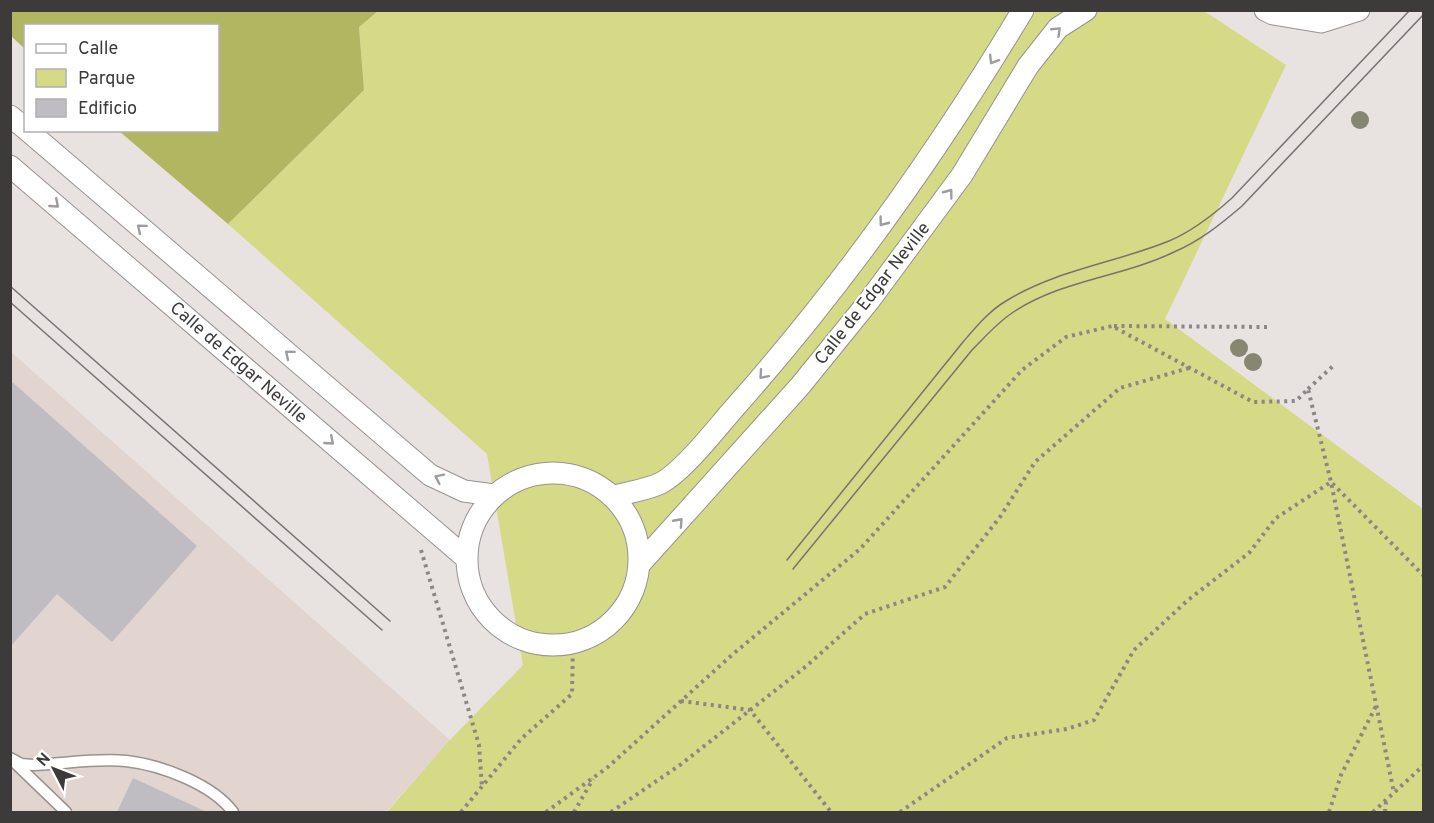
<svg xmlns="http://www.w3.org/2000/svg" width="1434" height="823" font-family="Overpass,sans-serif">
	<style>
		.built { fill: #e2d4cf }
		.green { fill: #d5da87 }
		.forest { fill: #b1b661 }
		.building { fill: #c0bdc2 }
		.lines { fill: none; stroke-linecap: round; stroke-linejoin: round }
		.lane-casing { stroke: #989391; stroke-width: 13 }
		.street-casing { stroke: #989391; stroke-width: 23 }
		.path { stroke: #8b8786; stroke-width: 4; stroke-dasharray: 3 4.5; stroke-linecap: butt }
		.lane { stroke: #fff; stroke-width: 10 }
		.street { stroke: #fff; stroke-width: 21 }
		.tram { stroke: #777373; stroke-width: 1.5 }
		.tree { fill: #878670 }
		.oneway { stroke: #9e9c9c }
		.labels { text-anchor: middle; stroke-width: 4.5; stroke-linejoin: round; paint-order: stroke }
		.street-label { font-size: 18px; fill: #3d3a3a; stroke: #fff }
	</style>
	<rect width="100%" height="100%" fill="#e8e2e0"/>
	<path class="built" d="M10,351L450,740L386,812H11Z"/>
	<path class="green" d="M378,11H1204L1286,65L1165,319L1423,509V812H387L447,743L523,665L487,454L228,224L364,90L359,26Z"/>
	<path class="forest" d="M11,10H378V11L359,27L364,90L228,224L119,131L218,130V26H26L25,49L11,36Z"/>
	<path class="building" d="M10,380L197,546L112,642L57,594L10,647Z
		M133,778L207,812H117Z"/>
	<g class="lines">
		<defs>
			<path id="lane" d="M10,758L21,764L33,765C63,764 96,758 126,761C161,765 212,784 233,812
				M14,762L66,812"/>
			<path id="street" d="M1265,10L1273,14L1321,22L1359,10
				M10,116L26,129
				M27,130L430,475L464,491L494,495
				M10,166L466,558
				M467 559a86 86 0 1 1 172 0a86 86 0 1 1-172 0Z
				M613,497C628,492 647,490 661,483C684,471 719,425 737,405C845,283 939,150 1023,10
				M639,565L800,386L869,301L962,175L1028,66L1058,28L1086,10"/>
		</defs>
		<use href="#lane" class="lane-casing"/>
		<use href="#street" class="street-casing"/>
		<path class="path" d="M1114,326L1269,327
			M1308,389L1333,366
			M421,550L479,745L482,788
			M681,701L750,710L831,812
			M461,812L521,739L572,694L573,644
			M546,812L608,767L733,654L860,549L1022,370L1066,337L1112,326L1253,402L1296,401L1308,389L1331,482L1394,793
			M574,812L593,779
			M611,812L680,765L804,668L865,614L945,587L1000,517L1035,462L1120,388L1189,368
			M900,812L1007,738L1067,729L1094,720L1134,650L1188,600L1249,553L1276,518L1331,482L1424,576
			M1329,812L1341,775L1377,704
			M1373,812L1424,765
			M1385,812L1386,802"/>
		<use href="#lane" class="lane"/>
		<use href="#street" class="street"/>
		<path class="tram" d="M10,286L390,621
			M10,302L382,630
			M787,560L963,342C976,327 989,311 1006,301C1056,270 1115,263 1169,241C1193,231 1213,215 1232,198L1410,10
			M793,569L972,350C985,337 997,323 1012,313C1060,280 1123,277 1174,252C1200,241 1221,224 1242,206L1424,14"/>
	</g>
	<g class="tree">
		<circle cx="1360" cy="120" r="9"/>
		<circle cx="1239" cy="348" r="9"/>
		<circle cx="1253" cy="362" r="9"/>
	</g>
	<defs><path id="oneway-chevron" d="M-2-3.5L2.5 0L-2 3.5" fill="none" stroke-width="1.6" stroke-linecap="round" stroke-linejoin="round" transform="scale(1.5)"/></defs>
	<g class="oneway">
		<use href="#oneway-chevron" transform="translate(1057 31) rotate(-44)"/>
		<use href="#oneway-chevron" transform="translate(993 60) rotate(122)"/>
		<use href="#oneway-chevron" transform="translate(949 193) rotate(-53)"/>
		<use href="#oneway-chevron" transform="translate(55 204) rotate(41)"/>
		<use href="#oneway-chevron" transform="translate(883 222) rotate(127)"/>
		<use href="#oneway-chevron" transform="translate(141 228) rotate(-140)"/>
		<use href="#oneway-chevron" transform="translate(289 354) rotate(-140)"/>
		<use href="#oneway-chevron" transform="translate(763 375) rotate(131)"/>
		<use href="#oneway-chevron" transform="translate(330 441) rotate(41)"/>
		<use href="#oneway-chevron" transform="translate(439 478) rotate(-154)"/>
		<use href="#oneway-chevron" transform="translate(679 522) rotate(-48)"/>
	</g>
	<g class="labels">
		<g class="street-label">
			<text transform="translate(872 293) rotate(-52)" y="6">Calle de Edgar Neville</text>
			<text transform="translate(239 362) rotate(41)" y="6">Calle de Edgar Neville</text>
		</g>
	</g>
	<rect width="1434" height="823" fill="none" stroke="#3d3a3a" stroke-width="24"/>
	<rect x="24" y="24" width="195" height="108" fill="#ffffff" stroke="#b1b0b0" stroke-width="1.5"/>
	<rect x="36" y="44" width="30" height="9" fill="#ffffff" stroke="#b1b0b0" stroke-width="1.5"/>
	<text x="78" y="54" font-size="18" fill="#3d3a3a">Calle</text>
	<rect x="36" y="69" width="30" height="18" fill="#d5da87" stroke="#b1b0b0" stroke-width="1.5"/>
	<text x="78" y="84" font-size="18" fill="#3d3a3a">Parque</text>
	<rect x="36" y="99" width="30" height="18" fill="#c0bdc2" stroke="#b1b0b0" stroke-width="1.5"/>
	<text x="78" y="114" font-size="18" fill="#3d3a3a">Edificio</text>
	<g transform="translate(54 769) rotate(312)" stroke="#ffffff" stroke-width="4.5" paint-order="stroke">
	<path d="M0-4.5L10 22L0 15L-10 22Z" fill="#3d3a3a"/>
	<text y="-9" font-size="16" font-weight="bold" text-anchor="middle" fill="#3d3a3a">N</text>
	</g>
</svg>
